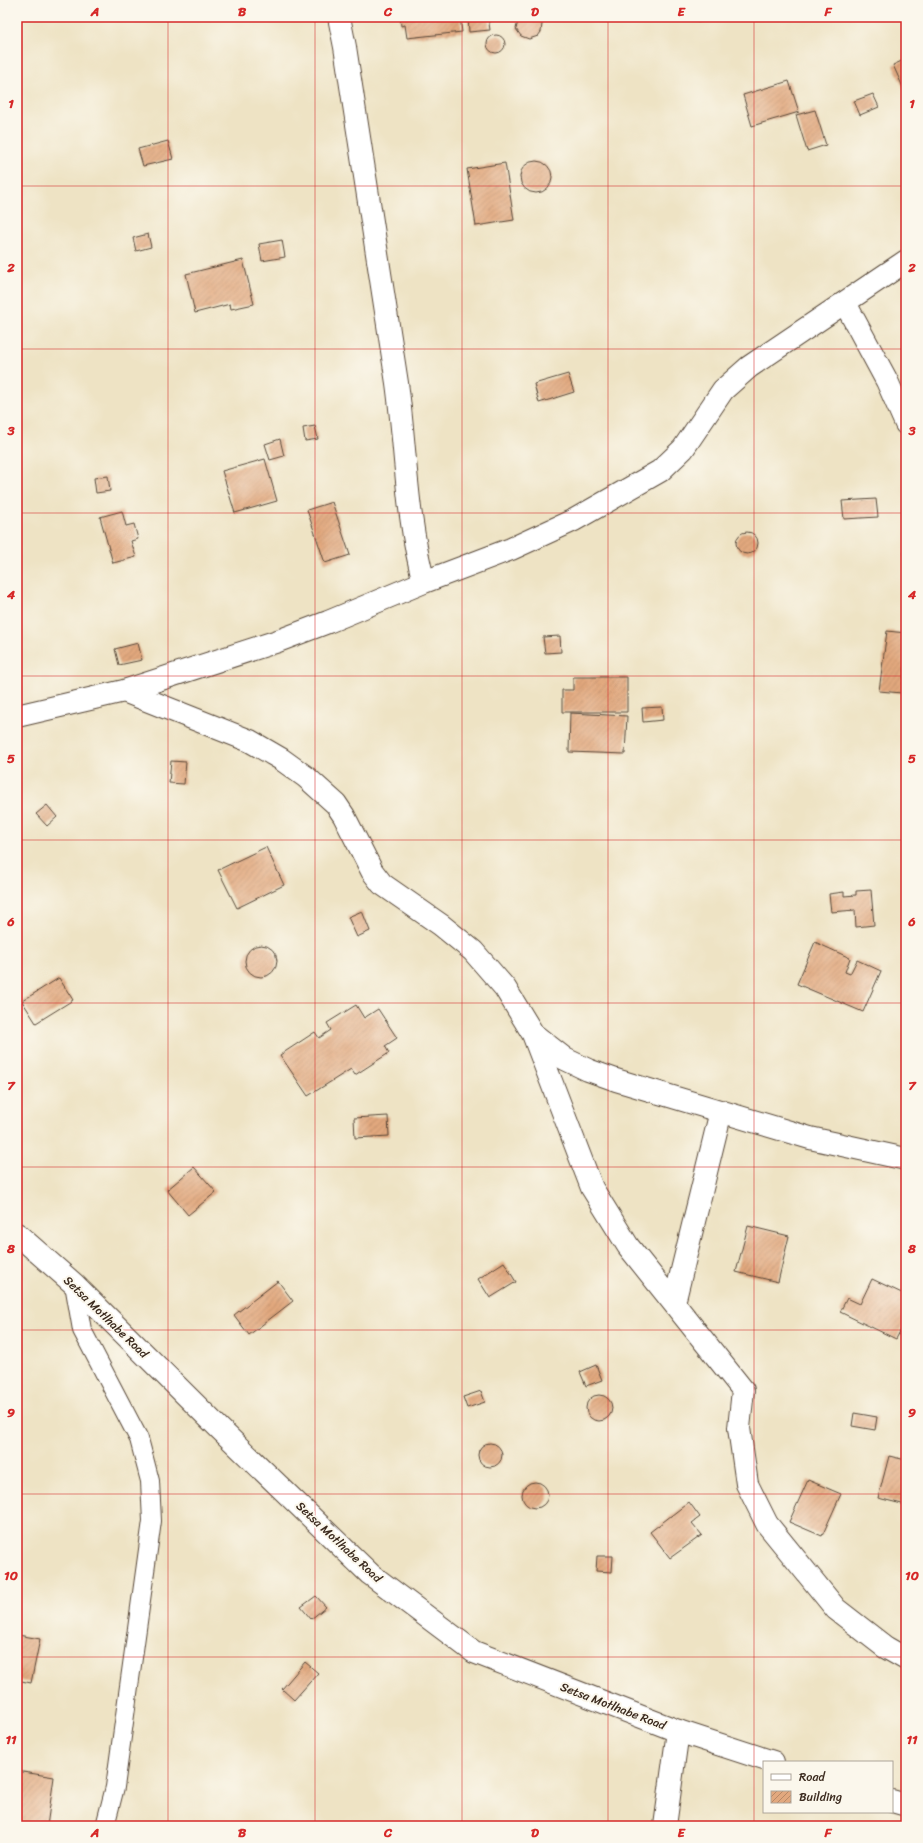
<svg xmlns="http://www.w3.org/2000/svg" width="923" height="1843" font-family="Sriracha,sans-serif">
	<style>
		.building { fill: url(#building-hatch) }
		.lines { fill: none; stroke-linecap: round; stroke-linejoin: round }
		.lane-casing { stroke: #564637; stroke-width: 20 }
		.street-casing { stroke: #564637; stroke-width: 24 }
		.secondary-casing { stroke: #564637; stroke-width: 24 }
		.lane { stroke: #fff; stroke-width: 18 }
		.street { stroke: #fff; stroke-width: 22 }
		.secondary { stroke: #fff; stroke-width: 22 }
		.grid { fill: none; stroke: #d62828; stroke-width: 1; stroke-opacity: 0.55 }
		.labels { text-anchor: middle; stroke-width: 4; stroke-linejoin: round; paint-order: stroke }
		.street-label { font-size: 12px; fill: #3b2a1e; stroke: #fbf7ec }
		.neatline { fill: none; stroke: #d62828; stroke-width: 1.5 }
		.grid-label { font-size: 13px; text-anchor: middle; font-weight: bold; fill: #d62828 }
	</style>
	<defs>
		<pattern id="building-hatch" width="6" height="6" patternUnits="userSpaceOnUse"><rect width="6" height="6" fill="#e2a87e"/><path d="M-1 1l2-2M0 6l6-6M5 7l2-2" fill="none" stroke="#b88967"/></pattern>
	</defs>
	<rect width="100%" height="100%" fill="#fbf7ec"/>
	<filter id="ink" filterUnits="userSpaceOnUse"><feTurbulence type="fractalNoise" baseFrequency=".025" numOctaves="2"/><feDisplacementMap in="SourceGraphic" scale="8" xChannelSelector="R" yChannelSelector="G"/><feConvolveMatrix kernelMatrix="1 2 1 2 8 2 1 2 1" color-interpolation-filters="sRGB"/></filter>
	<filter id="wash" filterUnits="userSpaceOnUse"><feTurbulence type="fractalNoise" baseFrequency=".012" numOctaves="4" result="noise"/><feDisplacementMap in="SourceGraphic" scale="16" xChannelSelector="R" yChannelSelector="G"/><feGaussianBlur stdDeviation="0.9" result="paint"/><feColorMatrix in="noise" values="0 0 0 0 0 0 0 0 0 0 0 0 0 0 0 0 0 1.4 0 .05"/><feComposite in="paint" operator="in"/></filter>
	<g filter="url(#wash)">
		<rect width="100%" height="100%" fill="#eee3c4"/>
		<g id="blocks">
			<path class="building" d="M400,17H460L462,32L407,38L405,25L401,26Z
				M468,17H488L490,30L469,32Z
				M519,17H539L542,24L541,32L538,36L529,39L521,36L516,29Z
				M697,17H722L723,18L698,22Z
				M487 44a9 9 0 1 1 18 0a9 9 0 1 1-18 0Z
				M906,59V94L893,65Z
				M789,81L799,112L752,126L743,95Z
				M873,94L879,107L860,115L854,101Z
				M815,110L826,145L807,151L796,115Z
				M168,141L173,159L143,166L138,149Z
				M520 177a16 16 0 1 1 32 0a16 16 0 1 1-32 0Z
				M505,163L514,220L476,226L467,169Z
				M148,234L151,247L136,251L133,238Z
				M282,240L285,257L262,261L259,244Z
				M243,260L254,304L231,309L230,304L195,313L186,274Z
				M568,374L574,392L539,403L534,384Z
				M315,426L318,439L305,441L303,428Z
				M280,439L284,456L270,460L265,444Z
				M265,459L277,501L235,513L222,471Z
				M108,476L110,491L96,493L94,478Z
				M876,499L878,517L844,519L842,501Z
				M332,502L350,555L325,563L307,510Z
				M122,511L126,526L134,524L138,539L131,541L136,557L113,563L100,517Z
				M736 543a11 11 0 1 1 22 0a11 11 0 1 1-22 0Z
				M904,552H906V569H905Z
				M887,631L906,633V659L902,693L879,691Z
				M560,636L561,652L545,653L543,637Z
				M138,643L142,660L119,665L115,649Z
				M573,677H627V712H562V690H573Z
				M662,707L663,720L643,722L642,708Z
				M570,713L627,716L625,754L569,752Z
				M171,761L186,762L184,784L169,783Z
				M47,805L57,817L47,826L36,814Z
				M266,847L284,885L237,908L218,870Z
				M871,890L874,925L856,927L855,910L831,912L829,894L844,892V896L856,895V891Z
				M362,911L370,931L357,937L348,917Z
				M815,942L850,958L845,972L850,974L857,960L881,971L863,1012L797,984Z
				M245 961a16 16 0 1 1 32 0a16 16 0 1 1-32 0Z
				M59,978L73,1000L36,1023L22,1001Z
				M356,1005L364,1018L378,1009L397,1038L385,1046L389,1053L355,1075L351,1069L308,1096L280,1055L315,1032L319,1038L331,1030L327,1023Z
				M388,1116L389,1136L355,1138L354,1118Z
				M194,1167L216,1192L188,1215L167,1190Z
				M748,1226L789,1236L778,1282L736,1272Z
				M504,1262L516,1282L490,1298L478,1279Z
				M872,1279L906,1295V1320L896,1339L840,1312L847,1298L860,1304Z
				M278,1281L293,1301L249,1335L234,1315Z
				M596,1365L602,1380L586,1386L580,1372Z
				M481,1391L485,1402L467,1408L463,1397Z
				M586 1408a13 13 0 1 1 26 0a13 13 0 1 1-26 0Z
				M854,1413L877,1417L875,1430L852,1426Z
				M478 1455a12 12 0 1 1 24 0a12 12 0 1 1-24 0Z
				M889,1456L906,1460V1505L878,1498Z
				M808,1480L841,1494L822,1536L789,1522Z
				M522 1495a13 13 0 1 1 26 0a13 13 0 1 1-26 0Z
				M689,1502L700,1517L692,1523L702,1535L670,1558L650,1532Z
				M597,1556H613L612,1572L596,1571Z
				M316,1596L326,1607L311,1619L301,1607Z
				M18,1635L40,1639L31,1683L17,1680Z
				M305,1662L318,1673L294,1700L282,1689Z
				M17,1771L54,1777L47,1826H17Z"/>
		</g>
	</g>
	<g filter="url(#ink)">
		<use href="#blocks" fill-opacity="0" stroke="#564637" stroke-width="1"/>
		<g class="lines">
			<defs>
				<path id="lane" d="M74,1284L82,1330L139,1439L150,1481L152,1521L115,1787L105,1826"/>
				<path id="street" d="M339,17L345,47L397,383C406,449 406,517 424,582
					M845,303L887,381L906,424
					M124,691L250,741L281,759L306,777L336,804L344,816L372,871L382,884L441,925L473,951L505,988L533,1034L592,1188L628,1246L743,1390L739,1428L747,1484L767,1524L836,1609L885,1647L906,1659
					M17,716L124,691L278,641L328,622L424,582L511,549L574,520L660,471L683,449L723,390L749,367L906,261
					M533,1034L565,1059L588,1070L616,1080L810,1138L906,1159
					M674,1303L721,1111
					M665,1826L678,1731"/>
				<path id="secondary" d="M17,1234L74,1284L220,1429L370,1574L474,1652L678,1731L773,1762
					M892,1801L906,1805"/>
			</defs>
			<use href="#lane" class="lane-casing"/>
			<use href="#street" class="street-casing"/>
			<use href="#secondary" class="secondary-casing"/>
			<use href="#lane" class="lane"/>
			<use href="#street" class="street"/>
			<use href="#secondary" class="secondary"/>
		</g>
	</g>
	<path class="grid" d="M168,17V1826M315,17V1826M462,17V1826M608,17V1826M754,17V1826M17,186H906M17,349H906M17,513H906M17,676H906M17,840H906M17,1003H906M17,1167H906M17,1330H906M17,1494H906M17,1657H906"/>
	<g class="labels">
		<g class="street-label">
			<text transform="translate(106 1317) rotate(44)" y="4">Setsa Motlhabe Road</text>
			<text transform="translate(339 1542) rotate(43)" y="4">Setsa Motlhabe Road</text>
			<text transform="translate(613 1706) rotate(21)" y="4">Setsa Motlhabe Road</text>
		</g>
	</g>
	<rect width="923" height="1843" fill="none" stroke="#fbf7ec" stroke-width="44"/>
	<rect x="763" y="1761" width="130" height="52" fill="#fbf7ec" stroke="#aea59a"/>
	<rect x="771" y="1774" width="20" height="6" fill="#ffffff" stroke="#aea59a"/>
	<text x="799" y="1781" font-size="12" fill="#3b2a1e">Road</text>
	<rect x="771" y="1791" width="20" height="12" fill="url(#building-hatch)" stroke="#aea59a"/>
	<text x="799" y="1801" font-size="12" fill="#3b2a1e">Building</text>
	<rect x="22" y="22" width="879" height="1799" class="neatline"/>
	<g class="grid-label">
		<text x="95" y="16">A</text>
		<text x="242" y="16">B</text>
		<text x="388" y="16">C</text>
		<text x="535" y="16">D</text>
		<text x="681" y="16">E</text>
		<text x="828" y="16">F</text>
		<text x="11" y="108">1</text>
		<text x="912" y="108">1</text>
		<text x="11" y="272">2</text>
		<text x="912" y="272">2</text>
		<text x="11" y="435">3</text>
		<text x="912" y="435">3</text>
		<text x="11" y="599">4</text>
		<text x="912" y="599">4</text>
		<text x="11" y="763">5</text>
		<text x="912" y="763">5</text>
		<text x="11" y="926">6</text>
		<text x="912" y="926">6</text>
		<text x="11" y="1090">7</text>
		<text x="912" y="1090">7</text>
		<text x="11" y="1253">8</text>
		<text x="912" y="1253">8</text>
		<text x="11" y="1417">9</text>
		<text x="912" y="1417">9</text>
		<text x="11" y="1580">10</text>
		<text x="912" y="1580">10</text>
		<text x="11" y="1744">11</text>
		<text x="912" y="1744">11</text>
		<text x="95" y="1837">A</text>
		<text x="242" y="1837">B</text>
		<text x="388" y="1837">C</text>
		<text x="535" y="1837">D</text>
		<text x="681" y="1837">E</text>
		<text x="828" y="1837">F</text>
	</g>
</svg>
